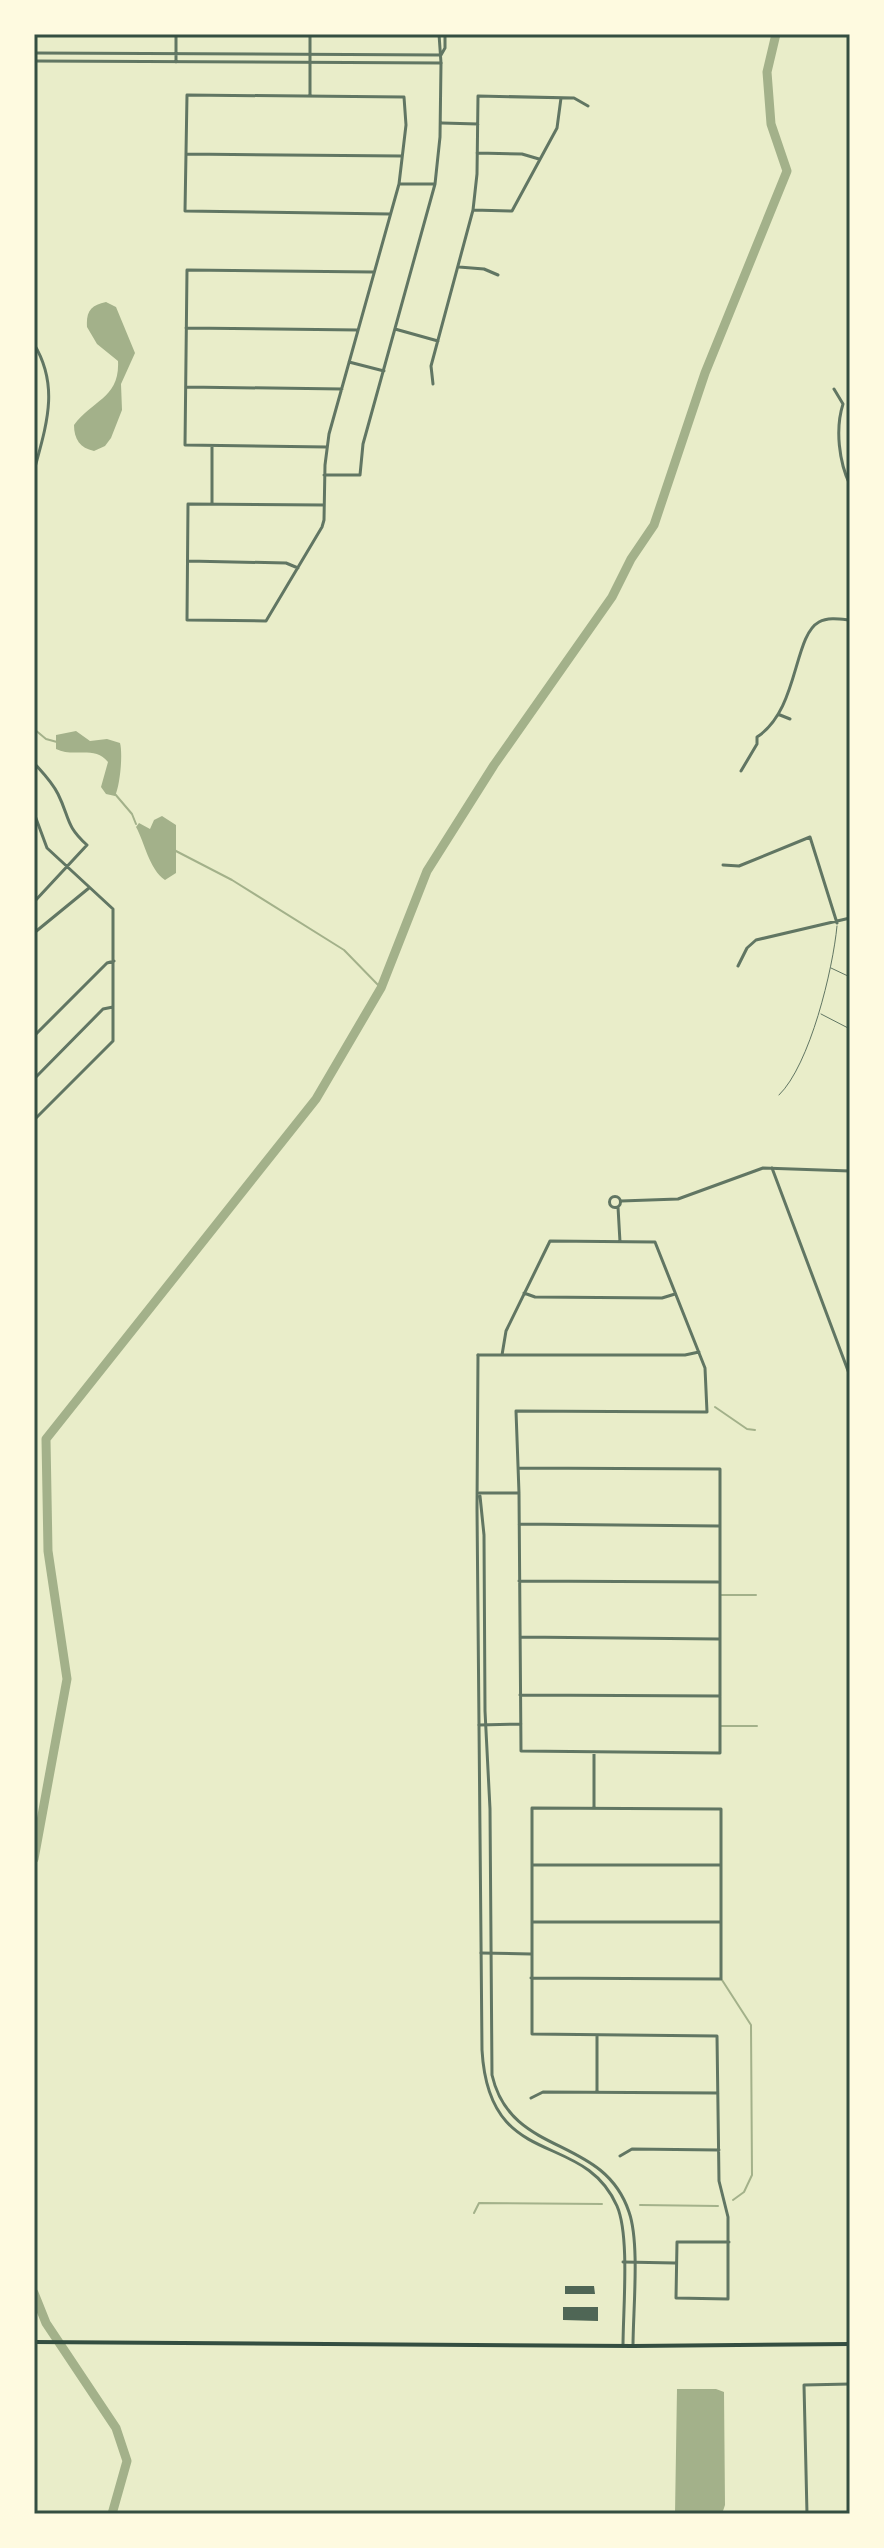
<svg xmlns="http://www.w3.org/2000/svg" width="884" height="2548" font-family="Jost,sans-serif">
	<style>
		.water { fill: #a3b18a }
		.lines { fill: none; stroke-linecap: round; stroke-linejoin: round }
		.stream { stroke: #a3b18a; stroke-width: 2 }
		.river { stroke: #a3b18a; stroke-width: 9 }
		.building { fill: #4f6655 }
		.service { stroke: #617663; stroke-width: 1 }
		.minor { stroke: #617663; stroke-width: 3 }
		.tertiary { stroke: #617663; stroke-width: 3 }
		.secondary { stroke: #344e41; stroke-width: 4 }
		.neatline { fill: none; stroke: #344e41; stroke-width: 3 }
	</style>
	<rect width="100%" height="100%" fill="#e9edc9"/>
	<path class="water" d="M106,302L116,307L135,353L121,384L122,410L111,438L105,446L94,451C80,448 74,439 74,425C92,400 120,398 118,361L97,344L87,327C86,311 91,305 106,302Z
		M76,731L90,741L107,739L120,743C123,754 120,786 115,796L106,794L101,787L108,762C95,745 73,758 56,749V735Z
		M162,816L176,825V873L165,880C149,869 145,843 136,827L139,823L150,829L154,820Z
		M677,2389H716L724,2392L725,2505L722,2514H675Z"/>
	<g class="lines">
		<path class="stream" d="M34,729L46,739L57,742
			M115,794L132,814L136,824
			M174,850L232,880L344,950L381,988
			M715,1407L747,1429L755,1430
			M720,1595H756
			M721,1726H757
			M722,1980L751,2025L752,2175L744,2192L733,2200
			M640,2205L718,2206
			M474,2213L479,2203L602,2204"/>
		<path class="river" d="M34,1859L67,1679L48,1551L46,1439L316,1099L381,988L427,871L494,765L612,597L631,559L654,525L705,373L787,171L771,124L767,72L776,34
			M34,2293L46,2323L116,2428L127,2461L112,2514"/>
	</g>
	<path class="building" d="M565,2286H594L595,2294H565Z
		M563,2307H598V2321L563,2320Z"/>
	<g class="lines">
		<path class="service" d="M831,968L850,977
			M821,1014L850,1029
			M779,1095C810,1065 833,969 837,926"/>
		<path class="minor" d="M310,34V96
			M442,123L478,124
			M477,153L522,154L539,159
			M186,154L402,156
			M399,184H435
			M473,210L512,211L557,128L561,98
			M850,245V249
			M459,267L484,269L498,275
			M186,328L358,330
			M395,329L438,341
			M34,344C60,387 46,426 34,471
			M349,362L384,371
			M433,384L431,366L473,210L477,174L478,96L574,98L588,106
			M186,387L342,389
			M834,389L843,404C835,429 839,462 850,485
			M212,446V504
			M327,447L185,445L187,270L374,272
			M324,475H360L363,444L435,184L440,137L441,63
			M324,505L188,504L187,620L266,621L322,527L324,520L325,465L329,434L399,184L406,125L404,97L187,95L185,211L390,214
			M188,561L286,563L298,568
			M780,715L790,719
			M34,763C43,773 52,782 58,794C70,818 65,825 87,845L34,902
			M741,771L757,744V737C799,710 793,636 819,622C828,617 840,619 850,620
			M34,813L47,848L113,909V1041L34,1120
			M723,865L739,866L810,837L837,923
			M34,933L89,888
			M738,966L747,948L756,940L850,918
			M34,1036L107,963L114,961
			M34,1079L103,1009L113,1007
			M772,1168L850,1376
			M609.5 1202a5.5 5.5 0 1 1 11 0a5.5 5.5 0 1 1-11 0Z
			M618,1207L620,1242
			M524,1293L535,1297L662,1298L675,1294
			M478,1355H685L699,1352
			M502,1355L506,1331L550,1241L655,1242L705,1368L707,1412L516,1411L519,1493L521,1751L720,1753V1469L518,1468
			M479,1493H519
			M519,1524L719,1526
			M519,1581L718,1582
			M520,1637L719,1639
			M520,1695L720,1696
			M479,1725L521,1724
			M594,1808V1752
			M533,1865H721
			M533,1922H721
			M481,1953L531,1954
			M531,1978L721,1979V1809L532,1808V2034L717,2036L719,2181L728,2217V2299L676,2298L677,2242H729
			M597,2092V2036
			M531,2098L543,2092L718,2093
			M620,2156L632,2149L719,2150
			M623,2262L675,2263
			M807,2514L804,2385L850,2384"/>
		<path class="tertiary" d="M176,34V62
			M34,53L441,55
			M441,55L445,48V34
			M34,61L441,63L439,34
			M621,1201L678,1199L763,1168L850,1171
			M478,1355L477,1508L482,2050C489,2173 583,2128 617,2206C630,2236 623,2310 623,2346
			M480,1496L484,1535L485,1711L490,1809L492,2075C511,2158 603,2134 629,2212C640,2243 633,2311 633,2346"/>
		<path class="secondary" d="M34,2342L633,2346L850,2344"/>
	</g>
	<rect width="884" height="2548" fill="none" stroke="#fefae0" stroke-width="72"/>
	<rect x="36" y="36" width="812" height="2476" class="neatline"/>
</svg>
